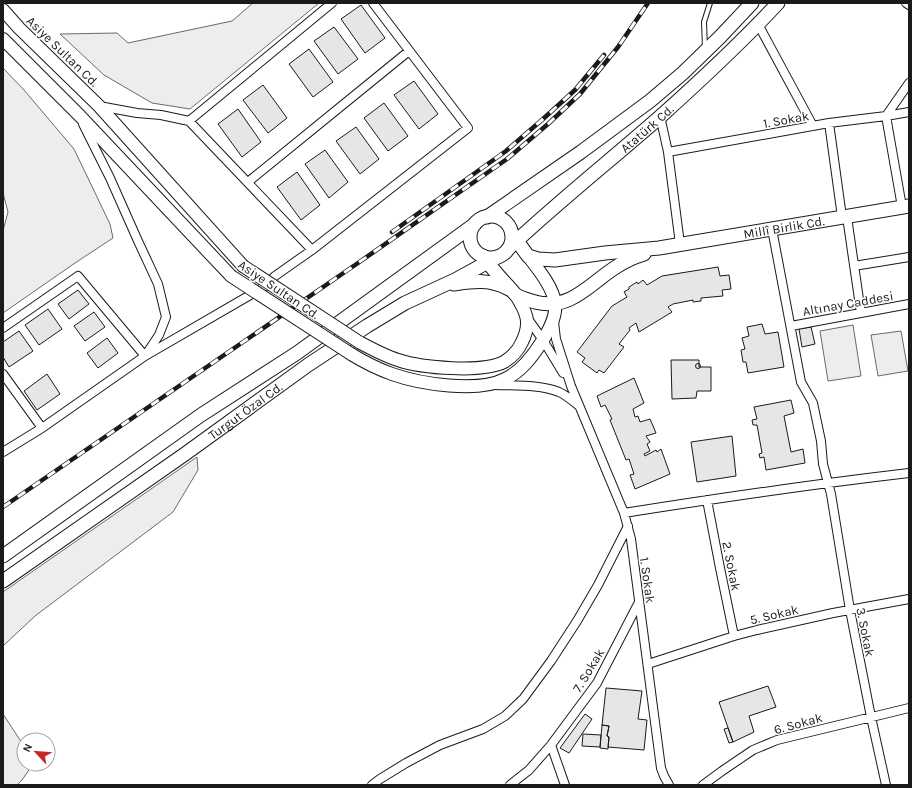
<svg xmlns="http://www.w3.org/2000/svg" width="912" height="788" font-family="Karla,sans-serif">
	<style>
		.built { fill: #ededed; stroke: #6a6a6a }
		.building { fill: #e6e6e6; stroke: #1a1a1a }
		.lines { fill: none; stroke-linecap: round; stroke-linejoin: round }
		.lane-casing { stroke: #1a1a1a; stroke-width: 6 }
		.street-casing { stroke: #1a1a1a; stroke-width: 10 }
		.secondary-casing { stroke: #1a1a1a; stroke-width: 14 }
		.primary-casing { stroke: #1a1a1a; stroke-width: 15 }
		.lane { stroke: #fff; stroke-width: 4 }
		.street { stroke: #fff; stroke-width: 8 }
		.secondary { stroke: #fff; stroke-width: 12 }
		.primary { stroke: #fff; stroke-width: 13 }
		.rail-casing { stroke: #1a1a1a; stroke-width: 4.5 }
		.rail { stroke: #fff; stroke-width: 3; stroke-dasharray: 9; stroke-linecap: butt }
		.secondary-bridge-casing { stroke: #1a1a1a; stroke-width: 14; stroke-linecap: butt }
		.secondary-bridge { stroke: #fff; stroke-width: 12 }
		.labels { text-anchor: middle; stroke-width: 3; stroke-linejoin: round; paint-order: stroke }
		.street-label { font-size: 13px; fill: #1a1a1a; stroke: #fff }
	</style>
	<rect width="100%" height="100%" fill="#fff"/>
	<path class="built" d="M253,3H319L190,109L152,103L104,75L60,34L117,33L128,43L232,21Z
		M3,68L24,90L74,149L110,224L113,238L75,263L3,313V229L4,227L8,212L3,193Z
		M853,325L861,376L828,381L820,331Z
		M901,331L908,371L878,376L871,335Z
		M197,457L198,470L173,512L35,616L3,646V592Z
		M3,714L24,746V764H33L22,780L17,785H3Z"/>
	<path class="building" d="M361,5L385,38L365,53L341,19Z
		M334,27L358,59L338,74L314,41Z
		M309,49L333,82L313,97L289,64Z
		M414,81L438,114L419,129L394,95Z
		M263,85L287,118L268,133L243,100Z
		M384,103L408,136L388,151L364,118Z
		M238,109L261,142L242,157L218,124Z
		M356,127L379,159L360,174L336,141Z
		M325,150L348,182L329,198L305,164Z
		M297,172L320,205L301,220L277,187Z
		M718,267L720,276L729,275L731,289L722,290L723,296L701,298V301L693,302V300L673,304L668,307L672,312L639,332L636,323L629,328L630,330L619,344L624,347L604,373L599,370L597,373L582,362L585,358L577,352L612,306L627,297L624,292L629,289V287L637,282L638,284L643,280L647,285L662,276Z
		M78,290L89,304L69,319L58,304Z
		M48,309L62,329L39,345L25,325Z
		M94,312L105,327L85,341L74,326Z
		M762,324L765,334L778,332L784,367L748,373L746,362H743L741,350L745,349L742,338L749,336L747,327Z
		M811,327L815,344L802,347L799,329Z
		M19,331L33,351L9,367L3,357V342Z
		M107,338L118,353L98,368L87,353Z
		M671,360H699V367H711V391H697L696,398L672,399Z
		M695.5 366a2.5 2.5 0 1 1 5 0a2.5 2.5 0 1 1-5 0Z
		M47,374L60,394L37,410L24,391Z
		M634,378L644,403L633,409L635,417L638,416L640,422L650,419L656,433L646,436L650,442L647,444L650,451L644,454L645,456L656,450L657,452L661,449L670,474L635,489L630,475L634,474L629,459L626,460L610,420L612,419L605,405L601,407L597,396Z
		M791,400L794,413L784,416L791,452L803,449L805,463L766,470L764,457L760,458L759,454L762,453L757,425H753L752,420L757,419L754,407Z
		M732,436L736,476L697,482L691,442Z
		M768,686L776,707L749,716L754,732L733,742L719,702Z
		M606,688L642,691L638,719L647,720L644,750L608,747L609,737L607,736L609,726L602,725Z
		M585,714L592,719L569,753L560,748Z
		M602,725L609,726L607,736L609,737L608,749L600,748Z
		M728,728L733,742L729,743L724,729Z
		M583,734L601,735L600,747L582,746Z"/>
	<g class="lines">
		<defs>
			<path id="lane" d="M705,48L704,22L710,3"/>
			<path id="street" d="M906,3L909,5
				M758,24L813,126
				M99,106L137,113L161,115L189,121L312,250
				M660,116L668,152L680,244
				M189,121L332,3
				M829,123L842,217
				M83,124L110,178L138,241L158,284L166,317L159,335L147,353
				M668,152L829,123L886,116L909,112
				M248,182L409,51
				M902,207L886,116L909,83
				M847,217L861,313
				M772,229L801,382L813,403L821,441L823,464L831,494L850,610L871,717L886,785
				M854,266L909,257
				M528,319L543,340L563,373
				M554,322L556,339L571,386L624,513L631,539L661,768L664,776L669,785
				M791,326L909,304
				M3,328L78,276L145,356
				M3,374L42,428
				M494,385C515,386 539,384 559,392C566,395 573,401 579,406
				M3,452L42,428L145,356L264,287L275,276L312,250L468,128L373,3
				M707,500L720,568L734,636
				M624,513C719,498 814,484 909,473
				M648,664L734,636L757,630L833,613L909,599
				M551,745L565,785
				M372,785L380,779L406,763L440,745L483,729L505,716L523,699L551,661L577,621L598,585L628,526
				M510,785L529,770L551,745L597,683L639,602
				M703,785L722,771L753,750L777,740L909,708"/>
			<path id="secondary" d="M3,10L19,28L99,106L243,266
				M3,39L80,116L231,276
				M359,342C372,349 385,356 398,360C422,368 482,373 504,362C512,357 518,351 522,342C532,322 526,311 515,294
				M351,354C364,362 378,369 392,374C420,384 478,393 505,379C521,372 532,357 541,343C548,332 557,317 555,303C553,287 538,269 528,256"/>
			<g id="primary">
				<circle cx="491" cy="237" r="21"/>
				<path d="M487,217L581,152L650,101L683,73L720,37L752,3"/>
				<path id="s1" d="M512,234L528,256L538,259L555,260L605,253L659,248L909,206"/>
				<path id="s2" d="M510,247C558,202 611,160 661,116C701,80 741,43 778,3"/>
				<path d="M483,256C491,267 500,278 509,287C511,289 513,292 515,294C520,298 529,300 535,302C571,311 589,284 616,267C625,261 634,257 644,254"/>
				<path d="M454,284C475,281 490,279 509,289"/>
				<path d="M3,556L201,415L297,353L475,224"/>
				<path id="s3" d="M3,581L185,454L308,365L367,326L405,303L455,280L497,257"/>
			</g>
		</defs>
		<use href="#lane" class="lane-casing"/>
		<use href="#street" class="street-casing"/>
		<use href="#secondary" class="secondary-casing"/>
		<use href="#primary" class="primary-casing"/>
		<use href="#lane" class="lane"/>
		<use href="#street" class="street"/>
		<use href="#secondary" class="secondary"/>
		<use href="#primary" class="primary"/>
		<defs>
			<path id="rail" d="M392,232L506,151L543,119L575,90L604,55
				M3,507L358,263L507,159L548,124L580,94L618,47L648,3"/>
		</defs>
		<use href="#rail" class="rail-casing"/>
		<use href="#rail" class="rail"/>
		<defs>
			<path id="secondary-bridge" d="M243,266L359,342
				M231,276L351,354"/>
		</defs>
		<use href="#secondary-bridge" class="secondary-bridge-casing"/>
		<use href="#secondary-bridge" class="secondary-bridge"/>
	</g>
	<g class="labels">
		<g class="street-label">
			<text transform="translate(63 51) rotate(44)" y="5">Asiye Sultan Cd.</text>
			<text transform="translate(786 119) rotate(-10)" y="5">1. Sokak</text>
			<text dy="5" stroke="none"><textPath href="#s2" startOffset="181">Atatürk Cd.</textPath></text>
			<text dy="5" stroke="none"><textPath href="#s1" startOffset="286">Millî Birlik Cd.</textPath></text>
			<text transform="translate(279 289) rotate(34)" y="5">Asiye Sultan Cd.</text>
			<text transform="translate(848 303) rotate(-10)" y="5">Altınay Caddesi</text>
			<text dy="5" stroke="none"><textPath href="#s3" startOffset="296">Turgut Özal Cd.</textPath></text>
			<text transform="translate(732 566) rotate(79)" y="5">2. Sokak</text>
			<text transform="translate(648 580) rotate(82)" y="5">1. Sokak</text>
			<text transform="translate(774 614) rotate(-13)" y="5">5. Sokak</text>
			<text transform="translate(866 632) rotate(79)" y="5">3. Sokak</text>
			<text transform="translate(588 670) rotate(-59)" y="5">7. Sokak</text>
			<text transform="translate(798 723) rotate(-15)" y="5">6. Sokak</text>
		</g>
	</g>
	<rect width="912" height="788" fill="none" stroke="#1a1a1a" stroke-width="8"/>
	<g transform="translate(36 752) rotate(296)"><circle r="19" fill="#ffffff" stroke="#a3a3a3"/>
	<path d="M0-3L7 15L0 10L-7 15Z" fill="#c62828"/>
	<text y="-6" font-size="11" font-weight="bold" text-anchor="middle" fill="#1a1a1a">N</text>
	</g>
</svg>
